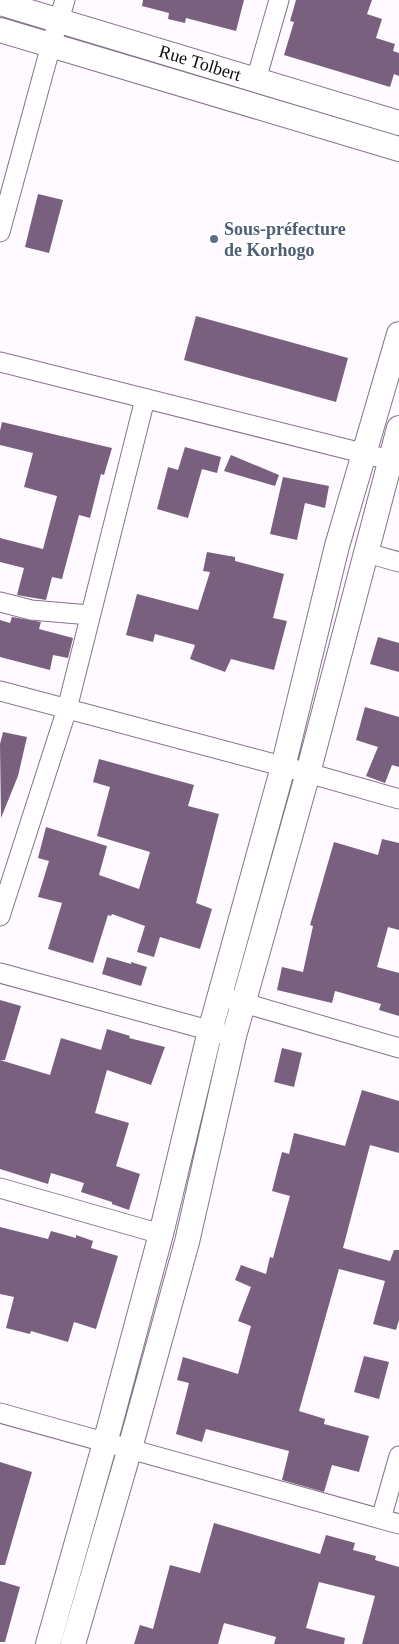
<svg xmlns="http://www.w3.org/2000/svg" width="399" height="1644" font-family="'Times New Roman',serif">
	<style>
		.building { fill: #79607e }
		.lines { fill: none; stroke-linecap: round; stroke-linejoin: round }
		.minor-casing { stroke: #86748a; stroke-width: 21 }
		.tertiary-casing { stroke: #86748a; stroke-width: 26 }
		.minor { stroke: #fff; stroke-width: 19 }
		.tertiary { stroke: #fff; stroke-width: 24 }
		.service-dot { fill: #5c6f8a; stroke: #fff; stroke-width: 2 }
		.labels { text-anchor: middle; stroke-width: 5; stroke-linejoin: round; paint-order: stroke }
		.street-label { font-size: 18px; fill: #100911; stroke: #fff }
		.service-label { font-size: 18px; font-weight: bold; fill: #4e5e75; stroke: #fff; text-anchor: start }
	</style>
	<rect width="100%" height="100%" fill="#fefaff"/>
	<path class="building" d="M143,0H244L236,31L186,18L185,23L168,19L169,13L142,6Z
		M296,0H372L367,14L382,19L376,38L395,44L393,51L399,53V76L394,74L390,87L284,55L294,22L290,21Z
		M38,194L63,200L49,253L25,247Z
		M196,316L348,358L336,402L184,360Z
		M2,422L112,448L104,475L101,474L90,518L79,515L62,579L52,577L46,600L17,595L24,568L0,562V538L43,549L57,496L24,487L33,453L0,445V431Z
		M185,447L221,457L217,473L202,469L188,518L157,509L168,467L178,470Z
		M231,455L279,475L275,486L224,471Z
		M283,477L329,486L325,508L305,503L297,540L270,534Z
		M207,552L235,557V561L284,574L273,618L287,621L274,670L231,659L225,672L190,659L195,645L155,634L153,642L126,635L137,594L198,610L210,572L203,571Z
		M12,617L41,622L39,629L73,638L68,658L53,655L50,670L0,657V620L10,623Z
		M378,637L399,643V672L370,664Z
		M365,707L399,717V767L392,765L385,783L366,776L378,747L356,740Z
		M3,732L27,737L18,776L1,818L0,744Z
		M99,759L194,785L188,806L219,814L196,903L212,909L200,949L160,937L154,957L137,952L145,926L112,914L111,916L108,915L93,963L48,949L62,903L38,897L49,861L38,858L46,827L107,846L99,875L139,889L150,852L97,836L110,787L93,782Z
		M382,839L399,843V930L388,927L377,967L399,973V1016L379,1010L381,1004L335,991L332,1003L277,990L282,967L303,972L313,926L310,925L334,842L378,855Z
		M107,957L131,964V962L147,967L141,986L102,974Z
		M0,1000L21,1006L5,1060H0Z
		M107,1029L130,1036L129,1038L165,1047L151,1085L107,1070L95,1113L129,1123L116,1166L140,1174L129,1210L112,1204V1202L81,1192L84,1183L51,1173L48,1184L0,1169V1060L50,1075L61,1038L101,1050Z
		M282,1048L302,1053L294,1087L274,1082Z
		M362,1090L399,1101V1153L370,1145L343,1248L390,1261L394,1250H399V1320L396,1330L373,1324L385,1281L339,1269L299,1411L325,1419L324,1424L369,1436L359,1472L332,1465L324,1492L282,1480L289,1451L206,1429L202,1442L176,1434L189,1383L177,1380L183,1357L238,1374L251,1326L238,1321L251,1287L235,1280L241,1265L266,1274L270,1257L273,1258L290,1196L272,1191L282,1152L289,1154L294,1133L345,1146Z
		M0,1227L48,1239L51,1231L76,1238V1235L93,1241L91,1248L118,1256L96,1329L74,1322L68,1342L31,1331L30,1334L6,1328L14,1297L0,1294Z
		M364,1356L389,1362L379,1399L354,1392Z
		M0,1462L32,1472L5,1565H0Z
		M214,1523L320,1554L326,1535L355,1543L353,1550L376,1556L375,1560L399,1567V1644H362L375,1596L319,1582L306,1628L345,1638L344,1644H274L276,1637L224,1623L218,1644H134L140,1625L153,1629L170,1565L200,1573Z
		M0,1581L20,1587L5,1642H0Z"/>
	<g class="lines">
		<defs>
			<path id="minor" d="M256,80L279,0
				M0,232L51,45L65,0
				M0,362L390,460
				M367,553L399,562
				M0,602L31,610L90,615
				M0,691L308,773L399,799
				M0,916L67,709L145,399
				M0,973L223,1034
				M230,999L399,1048
				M0,1188L161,1234
				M0,1413L399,1524
				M381,1519L399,1456"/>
			<path id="tertiary" d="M0,3L399,123
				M0,30L399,149
				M48,1644L105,1443L161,1234L210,1031L283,767L337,546L399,334
				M73,1644L130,1448L187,1242L234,1036L308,773L399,428"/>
		</defs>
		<use href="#minor" class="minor-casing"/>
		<use href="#tertiary" class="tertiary-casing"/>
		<use href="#minor" class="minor"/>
		<use href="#tertiary" class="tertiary"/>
	</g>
	<circle class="service-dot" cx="214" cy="239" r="5"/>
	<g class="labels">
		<g class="street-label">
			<text transform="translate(200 63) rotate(17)" y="6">Rue Tolbert</text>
		</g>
		<g class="service-label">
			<text x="224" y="235">Sous-préfecture<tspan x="224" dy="21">de Korhogo</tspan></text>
		</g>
	</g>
</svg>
